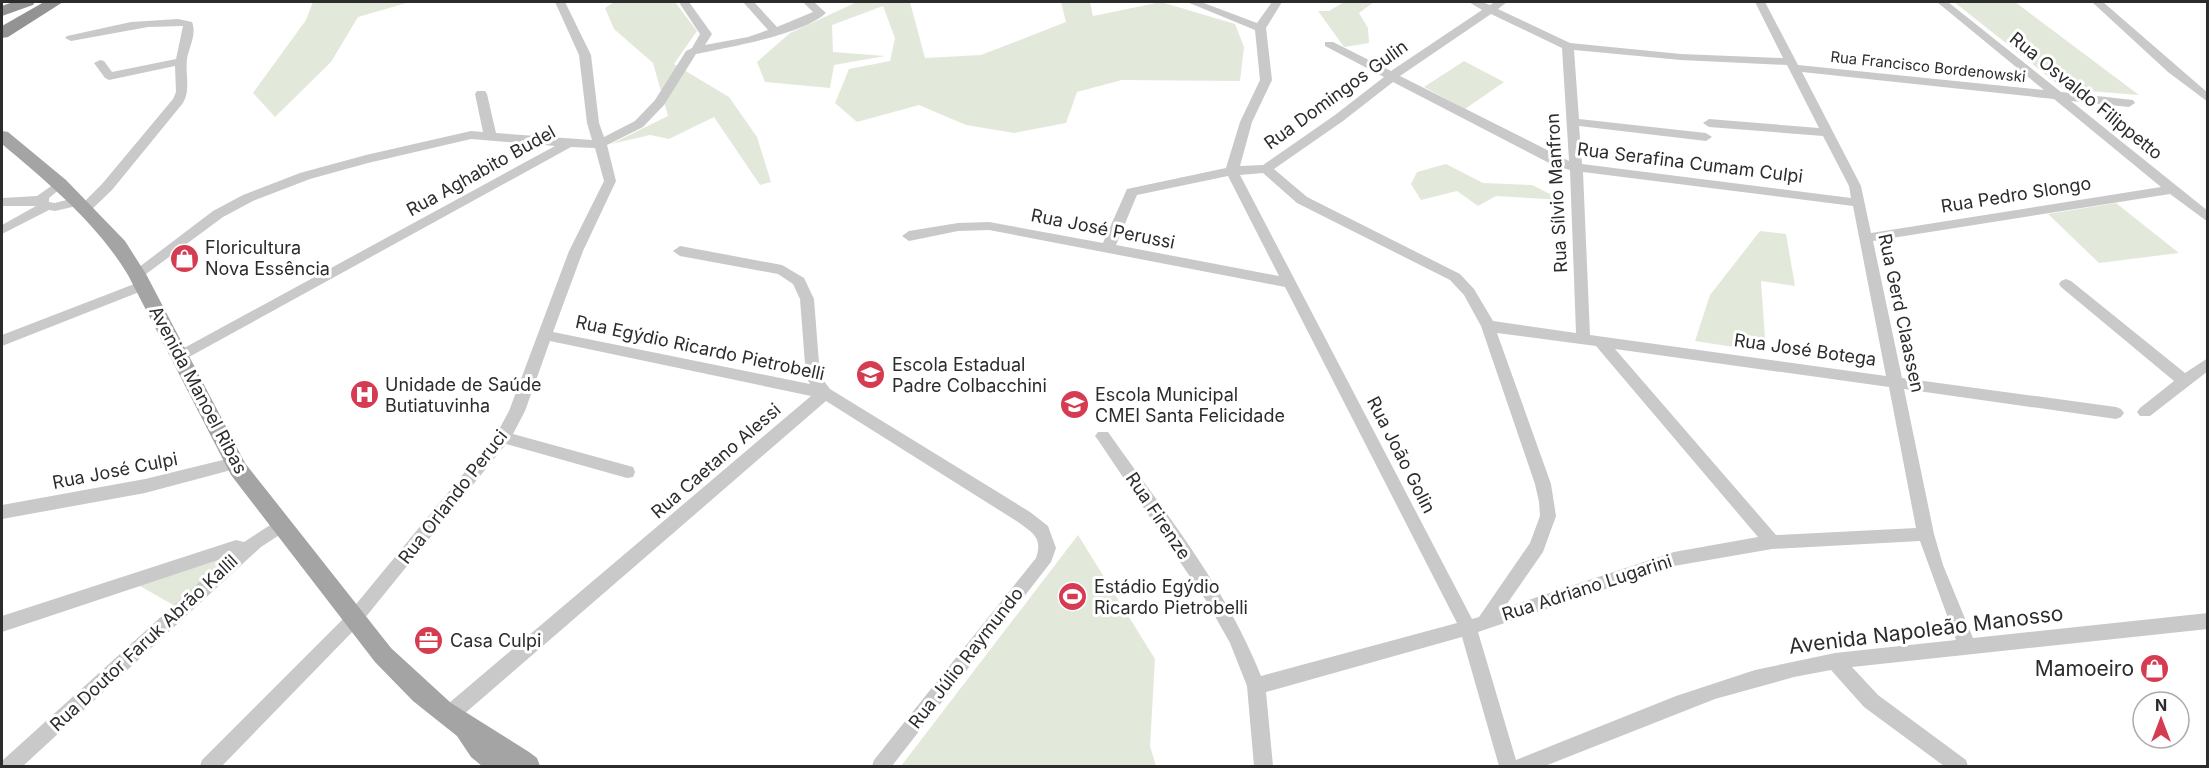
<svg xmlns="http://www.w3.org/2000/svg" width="2209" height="768" font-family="Inter,sans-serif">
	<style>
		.green { fill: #e3e9da }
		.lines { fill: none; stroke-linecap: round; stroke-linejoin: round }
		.minor { fill: #c9c9c9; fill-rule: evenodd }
		.major { fill: #a4a4a4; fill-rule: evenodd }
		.highway { fill: #939393; fill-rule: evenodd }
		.labels { text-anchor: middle; stroke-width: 6; stroke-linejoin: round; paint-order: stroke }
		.far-street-label { font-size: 15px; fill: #2c2c2c; stroke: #fff }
		.street-label { font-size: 18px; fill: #2c2c2c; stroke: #fff }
		.poi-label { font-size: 18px; fill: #2c2c2c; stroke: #fff; text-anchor: start }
		.near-street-label { font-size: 21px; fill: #2c2c2c; stroke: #fff }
		.near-poi-label { font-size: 21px; fill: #2c2c2c; stroke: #fff; text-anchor: end }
	</style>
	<rect width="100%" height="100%" fill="#fff"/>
	<path class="green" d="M313,2H410L358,17L331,62L275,117L253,93L306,20Z
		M614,2H675L697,31L674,64L729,97L757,137L771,182L760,185L714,117L669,139L650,135L611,144L668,116L653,63L614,29L605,8Z
		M857,2H910L925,58L981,55L1066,22L1061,2H1090L1093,16L1161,2L1235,24L1244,47L1240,81L1122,80L1077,92L1066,123L1014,133L966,125L919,105L857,122L835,103L849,69L890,61L895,38L883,6L832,25L833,52L885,56L834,65L830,88L765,82L757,62L790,33Z
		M1344,2H1374L1359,13L1368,28L1369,43L1344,47L1318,11H1329Z
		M1954,2H2015L2139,95L2064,89Z
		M1464,61L1504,82L1465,109L1424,87Z
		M1446,164L1483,183L1532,185L1562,200L1496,196L1478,206L1457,191L1421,200L1411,184L1417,172Z
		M2116,203L2179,253L2099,263L2048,214Z
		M1760,231L1786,234L1795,286L1761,281L1766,352L1695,341L1710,295Z
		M1078,535L1155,659L1150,746L1156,766H901Z
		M226,555L227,558L175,606L133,582Z"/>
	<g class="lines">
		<path class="minor" d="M555,2H565L591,55L599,123L604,137L635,121L655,100L686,51L692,48L700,34L680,4L681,2H689L712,34L705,45L748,37L768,30L743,2H754L777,27L813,12L803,2H814L826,13C802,35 729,47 696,54L664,105L643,127L607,145L616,181L583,251L553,332L810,384L806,377L800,299L793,284L778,274L680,256L673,251L680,246L782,265L804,278L814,299L820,376L830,389L1030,512L1048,526L1056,548L1051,562L892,766H872L874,760L1036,558C1043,538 1033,533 1018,522L826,401L456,721L449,724L442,721L440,715L442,709L811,396L550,341L525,411L513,434L633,467L635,472L633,477L627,478L506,444L360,624L222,766H200L202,760L348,614L497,433L509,411L569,251L604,181L595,148L571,147L178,363L173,362L171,358L173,354L555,146L471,139L368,163L310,179L253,201L223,217L142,277L137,279L130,274L213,211L243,195L300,173L366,155L471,131L483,132L475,94L477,91H485L487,94L496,133L592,140L587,123L579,55Z
			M1187,2H1201L1257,23L1272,2H1282L1266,28L1272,80L1252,122L1240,166L1263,165L1335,115L1384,77L1325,46V42H1333L1391,71L1482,10L1469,2H1482L1490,5L1495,2H1507L1498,9L1570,43L1681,54L1783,58L1755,2H1765L1798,65L2044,90L1937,2H1948L2061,92L2133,100L2135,103L2129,107L2071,101L2208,211V222L2170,194L1873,241L1902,378L2116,407L2121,409L2124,413L2121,417L2116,419L1904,389L1934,534L1943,565L1973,638L2208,613V629L1852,667L1878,695L1966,760L1968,766H1944L1864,707L1831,670L1794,677L1715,699L1545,766H1499L1462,637L1266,692L1273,766H1254L1247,686L1230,643L1207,602L1098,440L1095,436L1098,432H1108C1163,510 1226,587 1261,676L1457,623L1285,287L989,230L958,231L909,241L902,236L909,231L958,223L989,222L1103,243L1127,189L1226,168L1240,122L1260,80L1255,30ZM1491,14L1562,48L1569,161L1400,76ZM1574,50L1681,60L1787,65L1819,128L1709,119L1703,123L1709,127L1823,136L1849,186L1851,198L1582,164L1579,126L1706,141L1712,137L1706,133L1579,119ZM1802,72L2054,99L2161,187L1871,233L1861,186ZM1393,82L1555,166L1570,170L1576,333L1493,321L1474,289L1460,274L1307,197L1274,169L1343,121ZM1583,172L1853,206L1886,376L1590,335ZM1263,173L1297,203L1450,280L1464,295L1481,326L1535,484L1539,502L1540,516L1530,543L1479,617L1472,619L1240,175ZM1228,176L1279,276L1116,245L1137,195ZM1497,333L1596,346L1758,537L1674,552L1504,608L1543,552L1556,516L1551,484ZM1615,349L1889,387L1916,528L1776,535ZM1920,541L1956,640L1835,653L1755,670L1676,696L1516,760L1478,632L1674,566L1772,549Z
			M2092,2H2103L2208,93V102L2168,72Z
			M178,19L192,22C197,34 189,47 187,59C185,75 191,89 183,103L112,190L90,211H80L78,208L81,205L55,211L49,210L2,234V225L36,206H2V198L37,196L60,180L66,184L49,198V202L55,203L78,197L85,201L102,184L173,99L176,92L175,66L109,80L105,78L94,63L100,60L104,61L112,72L176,59L183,26L148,27L71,41L65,38L67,36L131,22Z
			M2066,279L2071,281L2185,373L2208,358V371L2150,416H2140L2137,412L2140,408L2174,381L2061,287L2059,284L2061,281Z
			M142,281L147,283L149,286L147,289L2,346V335Z
			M235,457L241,459L243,463L241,467L235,469L145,493L2,519V505L145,479Z
			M281,518L287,520L289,525L287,530L261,547L23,766H2L3,760L227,557L2,632V616L236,540L244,542Z"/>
		<path class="major" d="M2,131L8,132L66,180L125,241L146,274L245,463L391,648L451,703L529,752L537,758L540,766H482L471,757L457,736L413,701L375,662L231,475L128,275C96,222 48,183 2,144Z"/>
		<path class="highway" d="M13,2H35L33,5L2,16V6Z
			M44,2H63L8,37L2,38V26Z"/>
	</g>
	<defs>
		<symbol id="shop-disc" viewBox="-11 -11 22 22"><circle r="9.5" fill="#d53c51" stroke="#fff"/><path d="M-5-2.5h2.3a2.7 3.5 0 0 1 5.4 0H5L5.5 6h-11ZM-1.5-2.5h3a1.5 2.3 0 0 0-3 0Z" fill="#fff"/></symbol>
		<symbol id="school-disc" viewBox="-11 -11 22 22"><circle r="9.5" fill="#d53c51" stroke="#fff"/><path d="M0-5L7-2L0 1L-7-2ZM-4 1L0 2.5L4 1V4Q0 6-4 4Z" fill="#fff"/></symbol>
		<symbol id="hospital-disc" viewBox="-11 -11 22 22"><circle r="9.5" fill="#d53c51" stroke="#fff"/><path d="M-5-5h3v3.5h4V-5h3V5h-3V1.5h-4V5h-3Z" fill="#fff"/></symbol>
		<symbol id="stadium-disc" viewBox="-11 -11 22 22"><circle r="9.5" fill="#d53c51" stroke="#fff"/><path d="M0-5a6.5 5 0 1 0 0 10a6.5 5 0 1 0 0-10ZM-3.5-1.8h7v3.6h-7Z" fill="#fff"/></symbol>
		<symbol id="office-disc" viewBox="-11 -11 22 22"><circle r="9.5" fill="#d53c51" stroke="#fff"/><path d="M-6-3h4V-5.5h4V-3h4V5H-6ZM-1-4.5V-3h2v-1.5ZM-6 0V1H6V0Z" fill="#fff"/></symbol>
	</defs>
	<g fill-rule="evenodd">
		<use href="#shop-disc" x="168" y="242" width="33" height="33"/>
		<use href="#school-disc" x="854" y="358" width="33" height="33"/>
		<use href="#hospital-disc" x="348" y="378" width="33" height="33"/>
		<use href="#school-disc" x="1058" y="388" width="33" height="33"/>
		<use href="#stadium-disc" x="1056" y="580" width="33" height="33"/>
		<use href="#office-disc" x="412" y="624" width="33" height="33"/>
		<use href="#shop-disc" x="2138" y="652" width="33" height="33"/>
	</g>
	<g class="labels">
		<g class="far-street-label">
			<text transform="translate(1928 67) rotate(6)" y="5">Rua Francisco Bordenowski</text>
		</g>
		<g class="street-label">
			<text transform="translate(1336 95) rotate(-36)" y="6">Rua Domingos Gulin</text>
			<text transform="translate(2086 96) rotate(39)" y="6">Rua Osvaldo Filippetto</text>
			<text transform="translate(1690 163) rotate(7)" y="6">Rua Serafina Cumam Culpi</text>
			<text transform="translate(481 171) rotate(-29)" y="6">Rua Aghabito Budel</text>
			<text transform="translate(1557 193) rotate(-93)" y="6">Rua Sílvio Manfron</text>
			<text transform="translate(2016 195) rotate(-9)" y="6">Rua Pedro Slongo</text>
			<text transform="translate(1103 229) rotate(11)" y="6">Rua José Perussi</text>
			<text transform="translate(1901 313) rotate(78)" y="6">Rua Gerd Claassen</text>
			<text transform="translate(700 348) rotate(12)" y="6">Rua Egýdio Ricardo Pietrobelli</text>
			<text transform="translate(1805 350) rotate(8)" y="6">Rua José Botega</text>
			<text transform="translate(198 390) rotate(62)" y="6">Avenida Manoel Ribas</text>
			<text transform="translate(1401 455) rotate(63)" y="6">Rua João Golin</text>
			<text transform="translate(716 461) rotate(-41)" y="6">Rua Caetano Alessi</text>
			<text transform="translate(115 471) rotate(-11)" y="6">Rua José Culpi</text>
			<text transform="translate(453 497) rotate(-52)" y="6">Rua Orlando Peruci</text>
			<text transform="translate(1158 516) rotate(56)" y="6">Rua Firenze</text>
			<text transform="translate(1587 588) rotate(-18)" y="6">Rua Adriano Lugarini</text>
			<text transform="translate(144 643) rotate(-43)" y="6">Rua Doutor Faruk Abrão Kallil</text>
			<text transform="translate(966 658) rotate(-52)" y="6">Rua Júlio Raymundo</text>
		</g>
		<g class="poi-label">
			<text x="205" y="254">Floricultura<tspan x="205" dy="21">Nova Essência</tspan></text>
			<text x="892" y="371">Escola Estadual<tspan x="892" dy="21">Padre Colbacchini</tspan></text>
			<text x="385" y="391">Unidade de Saúde<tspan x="385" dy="21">Butiatuvinha</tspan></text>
			<text x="1095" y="401">Escola Municipal<tspan x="1095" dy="21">CMEI Santa Felicidade</tspan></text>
			<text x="1094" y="593">Estádio Egýdio<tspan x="1094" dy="21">Ricardo Pietrobelli</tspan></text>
			<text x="450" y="647">Casa Culpi</text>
		</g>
		<g class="near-street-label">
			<text transform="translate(1926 630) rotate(-7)" y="7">Avenida Napoleão Manosso</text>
		</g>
		<g class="near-poi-label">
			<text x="2134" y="676">Mamoeiro</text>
		</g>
	</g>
	<rect width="2209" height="768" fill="none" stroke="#2c2c2c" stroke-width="6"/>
	<g transform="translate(2161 720)"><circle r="28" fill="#ffffff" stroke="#ababab" stroke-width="1.5"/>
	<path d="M0-4.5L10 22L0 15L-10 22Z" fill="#d53c51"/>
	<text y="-9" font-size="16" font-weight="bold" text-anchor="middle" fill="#2c2c2c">N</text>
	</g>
</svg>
